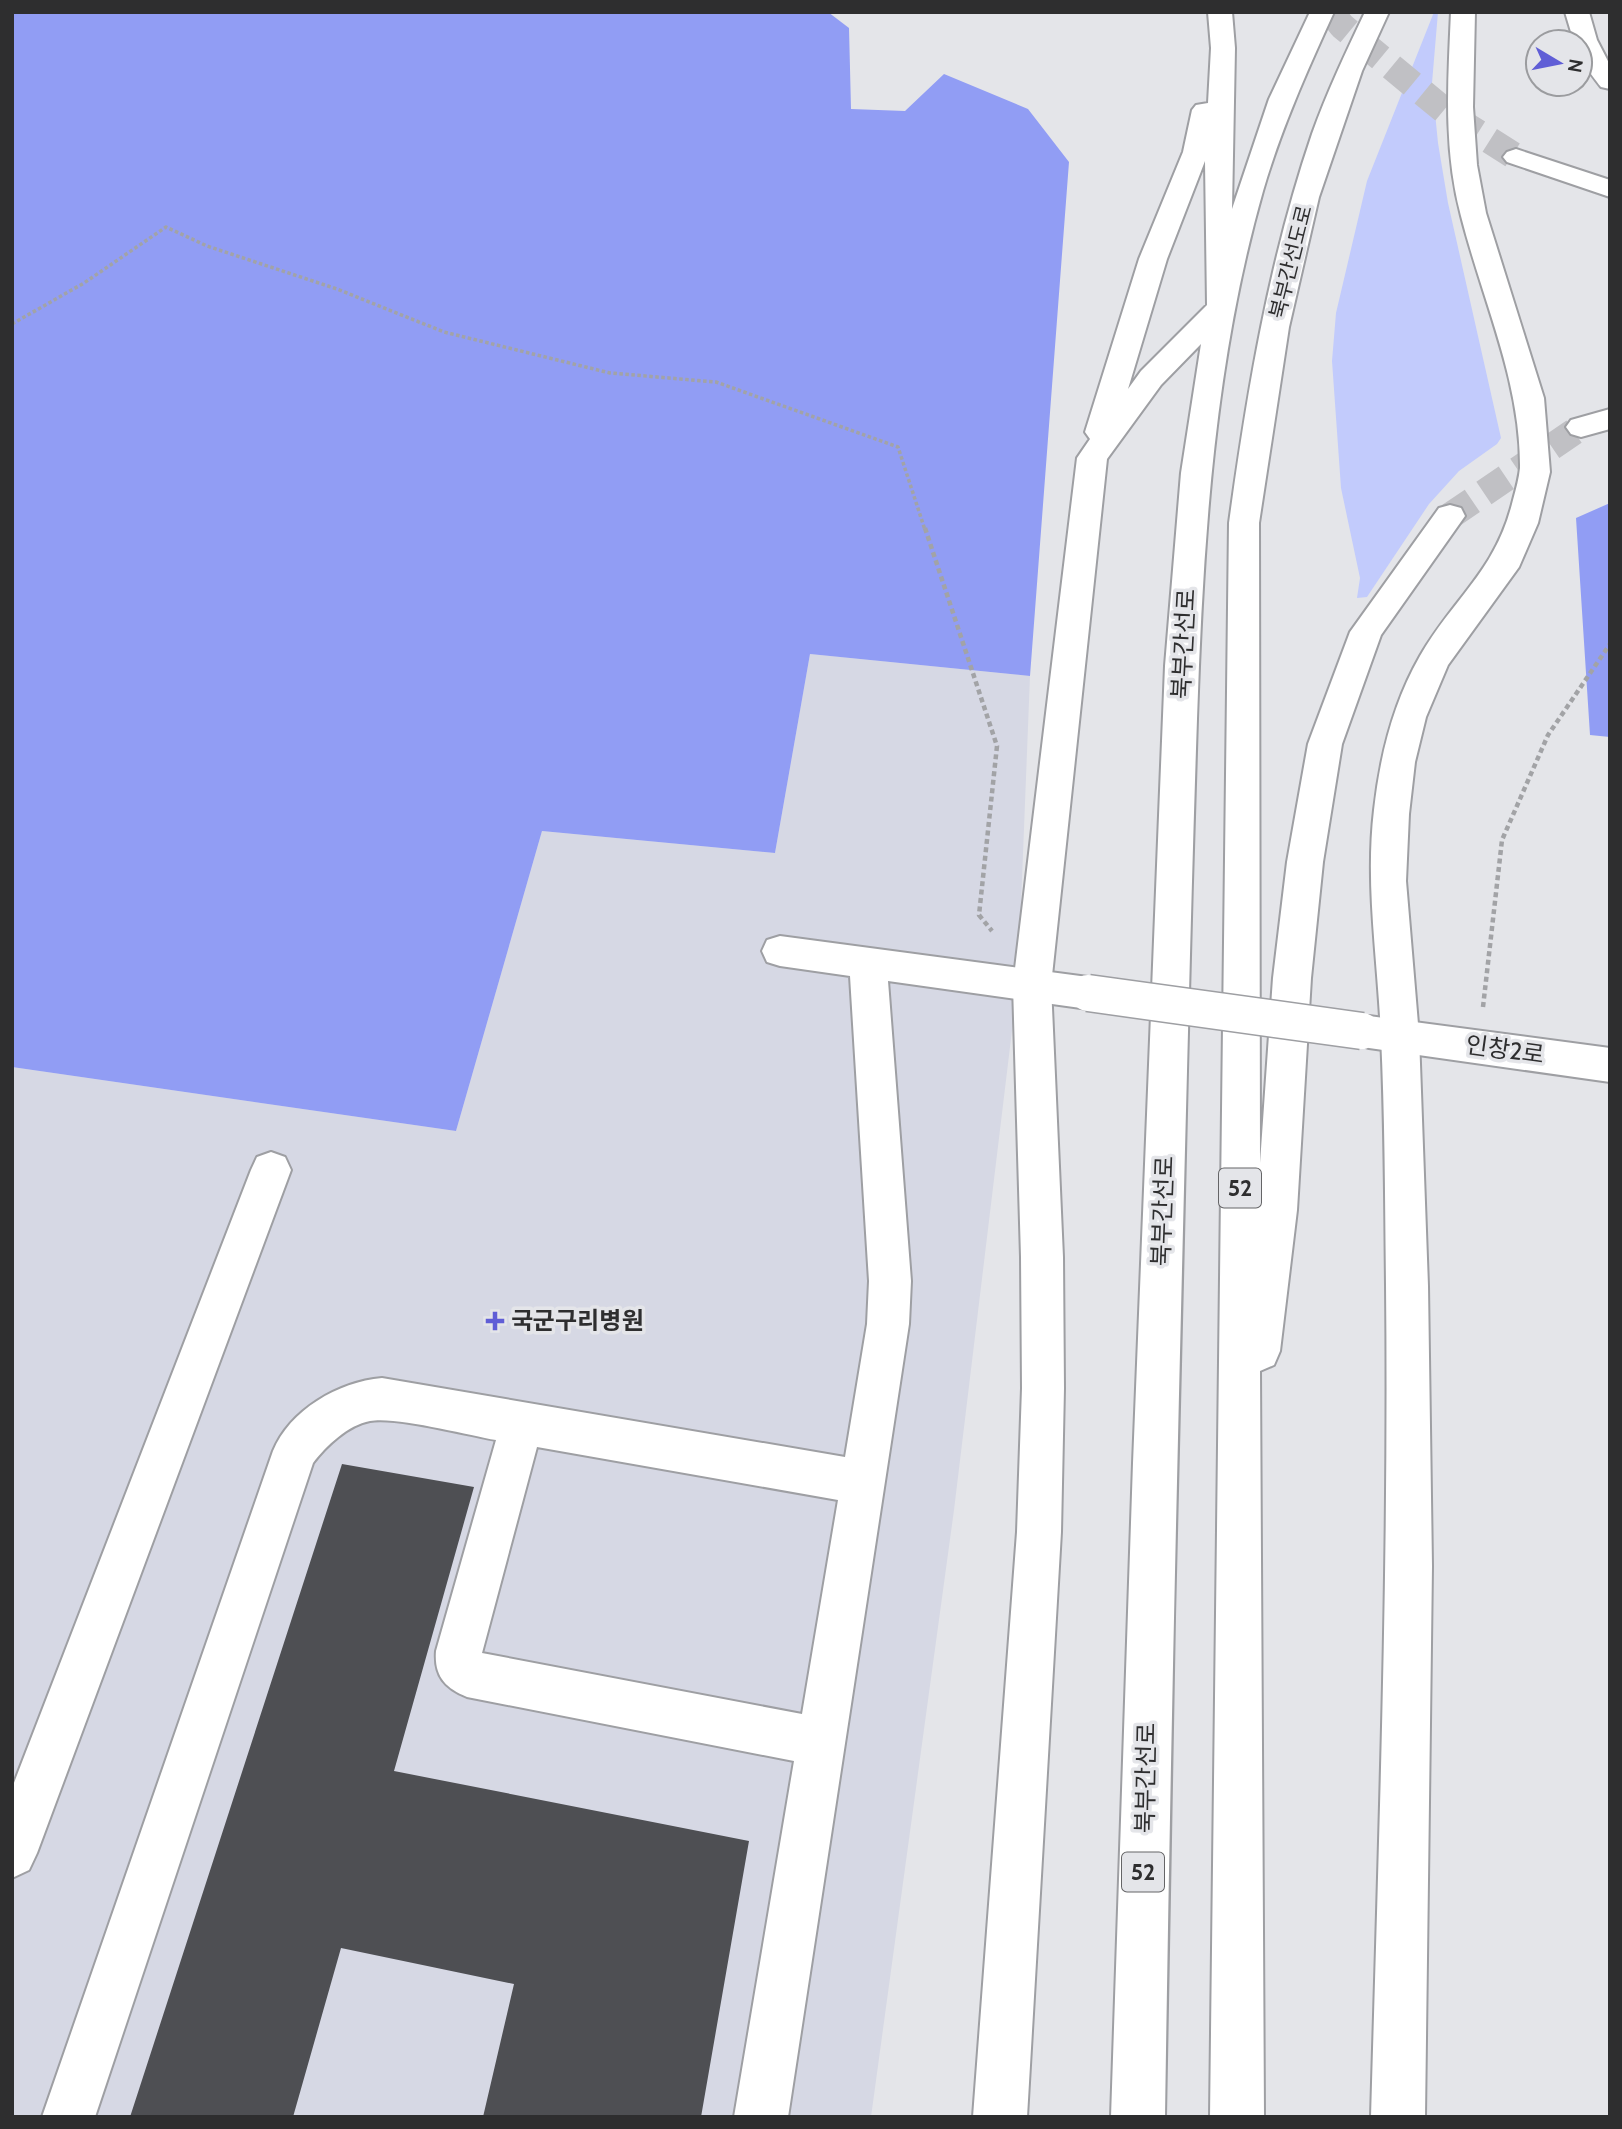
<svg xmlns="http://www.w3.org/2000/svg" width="1622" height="2129" font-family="Cabin,'Noto Sans KR',sans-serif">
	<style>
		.built { fill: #d6d8e4 }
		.green { fill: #c2cbfc }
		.forest { fill: #919df4 }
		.building { fill: #4e4f53 }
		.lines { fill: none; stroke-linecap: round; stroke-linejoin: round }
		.highway-tunnel { stroke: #c0c0c4; stroke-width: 27; stroke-dasharray: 27 14; stroke-linecap: butt }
		.minor-casing { stroke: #9e9fa3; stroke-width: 4 }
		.highway-casing { stroke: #9e9fa3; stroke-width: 4 }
		.path-far1 { stroke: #a2a3a6; stroke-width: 3.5; stroke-dasharray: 3.5 2.5; stroke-linecap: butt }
		.path { stroke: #a2a3a6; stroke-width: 4.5; stroke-dasharray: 5 3.5; stroke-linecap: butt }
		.minor { fill: #fff; fill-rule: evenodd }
		.highway { fill: #fff; fill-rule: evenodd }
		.minor-bridge-casing { stroke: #9e9fa3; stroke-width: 39; stroke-linecap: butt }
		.minor-bridge { stroke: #fff; stroke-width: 36 }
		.poi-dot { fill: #605ed6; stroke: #e4e5e9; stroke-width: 2.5 }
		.labels { text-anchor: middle; stroke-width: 7; stroke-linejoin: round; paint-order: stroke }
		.far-street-label { font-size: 21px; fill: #2e2e2f; stroke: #e4e5e9 }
		.shield { fill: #e4e5e9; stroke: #656567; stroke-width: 2 }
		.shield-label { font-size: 23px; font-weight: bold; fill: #2e2e2f }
		.street-label { font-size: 24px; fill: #2e2e2f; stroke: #e4e5e9 }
		.poi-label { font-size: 24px; font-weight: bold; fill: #2e2e2f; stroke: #e4e5e9; text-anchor: start }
	</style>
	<rect width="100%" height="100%" fill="#e4e5e9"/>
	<path class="built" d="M810,654L1030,676L1018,981L954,1510L871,2117H12V1067L456,1131L542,831L775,853Z"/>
	<path class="green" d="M1434,12H1438L1432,83L1438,143L1448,203L1501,438L1497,444L1459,471L1429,504L1367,597L1357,598L1360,578L1341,488L1332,361L1336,313L1367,181Z"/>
	<path class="forest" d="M12,12H828L849,28L851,109L905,111L944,74L1028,109L1069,162L1030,676L810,654L775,853L542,831L456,1131L12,1067Z
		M1610,503V737L1590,735L1576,518Z"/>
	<path class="building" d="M342,1464L474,1487L394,1771L749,1841L701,2117H483L514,1984L341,1948L293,2117H130Z"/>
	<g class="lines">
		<path class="highway-tunnel" d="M1331,12L1342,26L1451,116L1516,157
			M1450,516L1581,427"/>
		<defs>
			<path id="minor" d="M780,936L1088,977L1101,982L1107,993L1101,1004L1088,1009L888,981L911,1281L909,1324L788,2117H734L794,1761L467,1697C445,1688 434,1676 436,1651L496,1440C467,1435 395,1416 370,1421C348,1425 326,1446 313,1463L95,2117H42L273,1451C290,1410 338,1382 382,1378L845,1457L867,1324L869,1281L850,976L780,966L767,962L762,951L767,940ZM537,1447L838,1500L802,1714L482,1653Z
				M1369,1016L1610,1048V1082L1369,1048L1356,1044L1350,1032L1356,1020Z
				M271,1152L285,1157L291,1170L37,1853L29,1870L12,1878V1788L251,1170L257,1157Z"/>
			<path id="highway" d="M1208,12H1232L1235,48L1232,209L1269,99L1310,12H1334C1307,71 1281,129 1263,191C1214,362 1203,542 1197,719C1193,836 1190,954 1187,1071C1178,1420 1170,1768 1165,2117H1111L1133,1463L1165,666L1181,473L1201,344L1161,385L1107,459L1051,985L1063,1257L1064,1388L1061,1532L1027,2117H973L1017,1532L1022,1388L1021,1257L1013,985L1077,458L1090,439L1085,432L1139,259L1183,152L1192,110L1196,105L1208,103L1211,48ZM1205,161L1207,305L1141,371L1128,389L1167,259Z
				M1365,12H1389L1362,71L1319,197L1289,327L1259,523L1260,1163L1273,978L1287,862L1308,744L1350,632L1439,508L1450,505L1461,508L1465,516L1381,635L1342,744L1323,862L1311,978L1297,1210L1280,1351L1274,1365L1260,1371L1264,2117H1210L1229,523C1247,392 1269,260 1312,134C1327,92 1346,52 1365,12Z
				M1451,12H1475L1473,107L1477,165L1486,213L1544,398L1550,472L1538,523L1519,567L1448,665L1426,717L1415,762L1409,814L1406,881L1419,1036L1428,1286L1432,1566L1425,2117H1371C1379,1839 1389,1562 1386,1285C1385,1202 1385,1119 1381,1036C1378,961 1365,885 1374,810C1380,756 1393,703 1420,656C1454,597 1496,571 1513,500C1516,489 1519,478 1520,468C1521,381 1482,299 1461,216C1443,149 1448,81 1451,12Z
				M1565,12H1589L1597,40L1610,65V89L1601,87C1590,73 1580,61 1580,42H1574Z
				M1516,149L1610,180V197L1507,162L1503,157L1507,152Z
				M1610,409V429L1581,437L1571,434L1566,427L1571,420Z"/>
		</defs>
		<use href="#minor" class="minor-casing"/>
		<use href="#highway" class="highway-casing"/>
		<path class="path-far1" d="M12,324L84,283L166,227L207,246L337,289L444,332L610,373L716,382L898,447L925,530"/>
		<path class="path" d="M925,528L997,746L979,915L992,931
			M1483,1007L1502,840L1548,735L1610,644"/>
		<use href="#minor" class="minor"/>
		<use href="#highway" class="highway"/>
		<defs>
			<path id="minor-bridge" d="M1088,993L1362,1031"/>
		</defs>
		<use href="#minor-bridge" class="minor-bridge-casing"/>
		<use href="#minor-bridge" class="minor-bridge"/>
	</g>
	<path class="poi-dot" d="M491.5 1310.5h7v7h7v7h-7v7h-7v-7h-7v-7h7z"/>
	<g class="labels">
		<g class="far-street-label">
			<text transform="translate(1291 262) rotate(-76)" y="7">북부간선도로</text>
		</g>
		<g class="shield">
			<rect x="1219" y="1168.5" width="42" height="39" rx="5"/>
			<rect x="1122" y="1852.5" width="42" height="39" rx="5"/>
		</g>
		<g class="shield-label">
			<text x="1240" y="1196">52</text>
			<text x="1143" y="1880">52</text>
		</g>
		<g class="street-label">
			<text transform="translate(1184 644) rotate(-87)" y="8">북부간선로</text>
			<text transform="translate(1505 1050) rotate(8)" y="8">인창2로</text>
			<text transform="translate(1163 1211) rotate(-88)" y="8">북부간선로</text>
			<text transform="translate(1146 1778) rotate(-89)" y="8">북부간선로</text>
		</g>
		<g class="poi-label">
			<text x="511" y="1329">국군구리병원</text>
		</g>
	</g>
	<rect width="1622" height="2129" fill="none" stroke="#2e2e2f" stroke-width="28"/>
	<g transform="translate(1559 63) rotate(100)"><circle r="33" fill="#e4e5e9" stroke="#9b9c9f" stroke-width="2"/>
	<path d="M0-5L12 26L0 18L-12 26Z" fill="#605ed6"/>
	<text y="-10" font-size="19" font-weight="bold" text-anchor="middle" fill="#2e2e2f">N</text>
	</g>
</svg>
